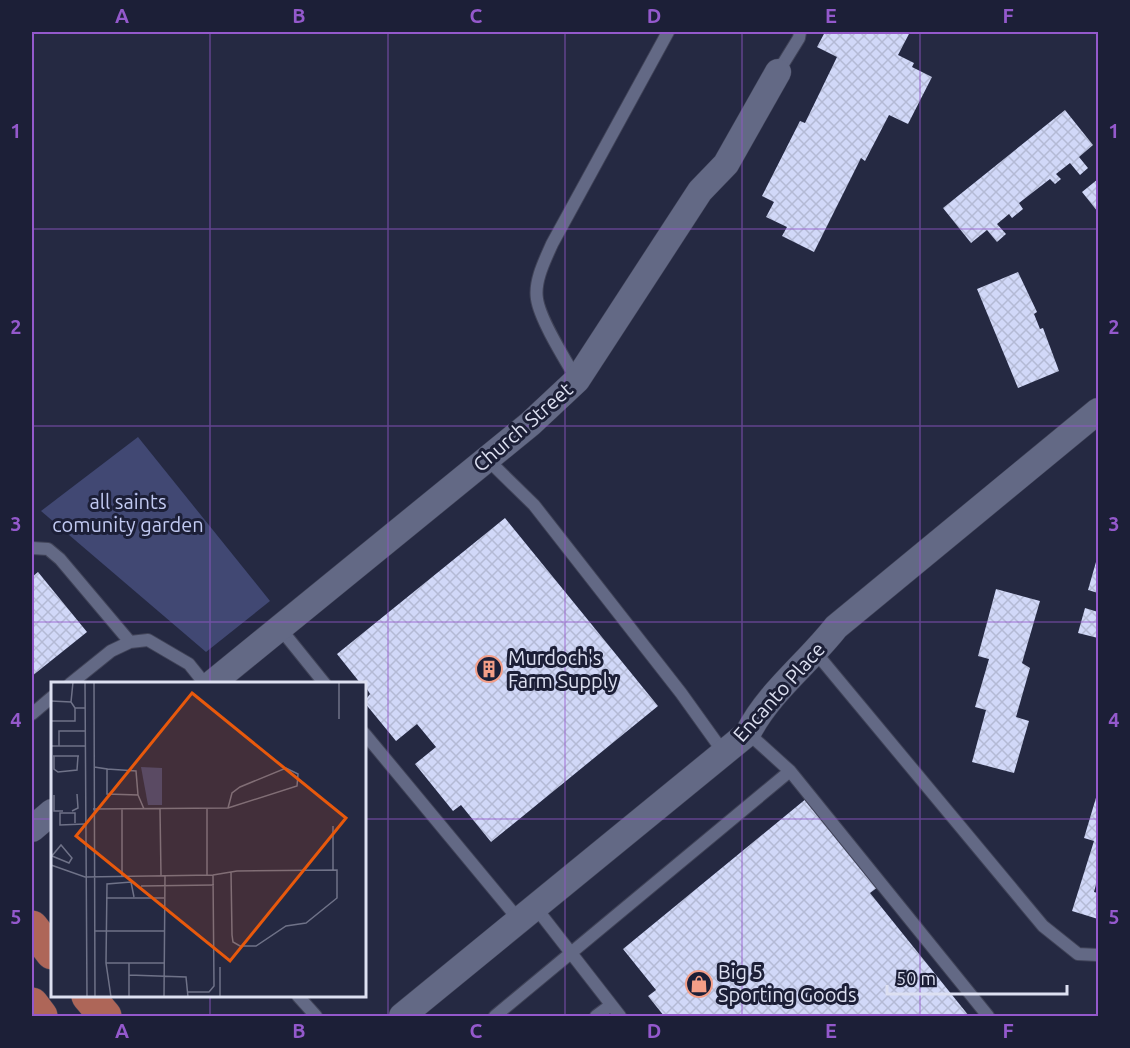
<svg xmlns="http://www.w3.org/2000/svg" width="1130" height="1048" font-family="Ubuntu,sans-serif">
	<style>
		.garden { fill: #414873 }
		.building { fill: url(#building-cross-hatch) }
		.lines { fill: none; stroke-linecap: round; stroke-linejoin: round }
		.service-casing { stroke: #404358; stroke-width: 14 }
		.minor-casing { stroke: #404358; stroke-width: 27 }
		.trunk-casing { stroke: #404358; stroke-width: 34 }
		.service { stroke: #636985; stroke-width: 12 }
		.minor { stroke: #636985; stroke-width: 26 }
		.trunk { stroke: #ae6658; stroke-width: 33 }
		.grid { fill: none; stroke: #9459cc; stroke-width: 1.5; stroke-opacity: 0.55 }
		.labels { text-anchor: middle; stroke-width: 6; stroke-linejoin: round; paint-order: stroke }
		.street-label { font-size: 20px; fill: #dde0f1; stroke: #1c1f37 }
		.park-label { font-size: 20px; fill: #c1c9f1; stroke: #1c1f37 }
		.poi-label { font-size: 20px; fill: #dde0f1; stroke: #1c1f37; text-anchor: start }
		.inset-road { fill: none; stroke: #6f7288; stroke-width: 1.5 }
		.view { fill: #e8590c; fill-opacity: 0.15; stroke: #e8590c; stroke-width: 3 }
		.inset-edge { fill: none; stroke: #dde0f1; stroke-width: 3 }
		.neatline { fill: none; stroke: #9459cc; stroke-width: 2 }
		.grid-label { font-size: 20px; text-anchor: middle; font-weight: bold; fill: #9459cc }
	</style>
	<defs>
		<pattern id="building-cross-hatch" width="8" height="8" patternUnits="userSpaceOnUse" patternTransform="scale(1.5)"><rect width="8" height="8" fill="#d1d8f8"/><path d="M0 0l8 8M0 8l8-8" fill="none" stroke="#b4bad5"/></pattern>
	</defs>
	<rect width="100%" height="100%" fill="#252942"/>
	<path class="garden" d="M138,437L270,601L206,652L41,511Z"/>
	<path class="building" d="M825,32H910L898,55L914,63L912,67L932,77L908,124L889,115L865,161L861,158L814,252L782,236L787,227L766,217L774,202L762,196L800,121L805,123L837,57L817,47Z
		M1065,110L1093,145L1079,157L1088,168L1080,175L1070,163L1056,174L1061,179L1055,184L1050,179L1019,203L1023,209L1012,218L1009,214L997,224L1006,234L997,242L987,230L971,243L943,208Z
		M1098,179V212L1082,192Z
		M1018,272L1037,312L1034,314L1040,329L1043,328L1059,371L1018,388L977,289Z
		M505,518L658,706L491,842L461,805L453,811L415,764L436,747L417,724L396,741L364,702L370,694L364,684H361L337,654Z
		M1096,562H1098V593L1088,590Z
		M38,572L87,632L32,676V577Z
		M996,589L1040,601L1022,663L1030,668L1016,717L1029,721L1014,773L972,762L986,710L975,707L989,659L978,656Z
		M1085,608L1098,612V638L1078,633Z
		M1098,791V877L1094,892L1098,893V919L1072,911L1094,841L1084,838Z
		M807,798L878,887L870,893L969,1016H664L648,996L656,990L623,949Z"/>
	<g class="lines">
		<defs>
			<path id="service" d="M778,72L799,38L800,32
				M577,380C566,361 540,320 537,299C534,281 545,260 552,244L668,32
				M487,459L534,505L681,693L724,753
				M32,548L48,549L60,559L130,642
				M279,627L325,684
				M816,653L1043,926L1078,954L1098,955
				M70,684L111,651L130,642L148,640L189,664L205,684
				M32,714L52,697
				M364,733L519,920
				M748,733L790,771L988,1016
				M536,908L620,1016
				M298,996L316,1016
				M495,1016L790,771
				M596,1016L611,1005"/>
			<path id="minor" d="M211,684L530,424L577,380L700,191L726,164L778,72
				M32,829L52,812
				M402,1016L748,733C769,692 808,663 836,627L1098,411"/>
			<path id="trunk" d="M32,927L52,953
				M88,996L105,1016
				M32,1004L41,1016"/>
		</defs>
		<use href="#service" class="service-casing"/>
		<use href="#minor" class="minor-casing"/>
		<use href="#trunk" class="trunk-casing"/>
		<use href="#service" class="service"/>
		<use href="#minor" class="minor"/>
		<use href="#trunk" class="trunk"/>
	</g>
	<path class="grid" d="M210,32V684M388,32V1016M565,32V1016M742,32V1016M920,32V1016M32,229H1098M32,426H1098M32,622H1098M32,819H52M364,819H1098M210,996V1016"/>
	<defs>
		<symbol id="building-ring" viewBox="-11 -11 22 22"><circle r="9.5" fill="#1c1f37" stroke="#f49e87" stroke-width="1.5"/><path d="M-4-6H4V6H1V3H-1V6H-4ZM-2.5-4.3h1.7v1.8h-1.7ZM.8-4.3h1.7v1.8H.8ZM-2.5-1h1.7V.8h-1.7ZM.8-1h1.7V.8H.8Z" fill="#f49e87"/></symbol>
		<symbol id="shop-ring" viewBox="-11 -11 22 22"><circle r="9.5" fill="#1c1f37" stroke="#f49e87" stroke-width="1.5"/><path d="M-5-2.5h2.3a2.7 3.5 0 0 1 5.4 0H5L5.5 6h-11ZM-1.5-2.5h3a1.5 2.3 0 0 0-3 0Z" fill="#f49e87"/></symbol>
	</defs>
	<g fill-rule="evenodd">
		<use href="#building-ring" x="474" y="654" width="30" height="30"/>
		<use href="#shop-ring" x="684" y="969" width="30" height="30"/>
	</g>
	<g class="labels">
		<g class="street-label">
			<text transform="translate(523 427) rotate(-41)" y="7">Church Street</text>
			<text transform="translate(779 692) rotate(-48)" y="7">Encanto Place</text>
		</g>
		<g class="park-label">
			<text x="128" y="509">all saints<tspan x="128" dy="23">comunity garden</tspan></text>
		</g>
		<g class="poi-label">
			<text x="508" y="665">Murdoch's<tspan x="508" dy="23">Farm Supply</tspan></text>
			<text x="718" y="979">Big 5<tspan x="718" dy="23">Sporting Goods</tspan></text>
		</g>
	</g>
	<g transform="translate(51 682)">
		<rect width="315" height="315" fill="#252942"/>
		<path d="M90,85L111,86V123H97Z" fill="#414873"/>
		<path class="inset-road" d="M34,0L36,315M43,0L44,315M0,19L20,20L24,26M20,20L22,0M288,37V0M0,39H24V26H34M0,64H34M8,64V49H34M2,74H28M3,74V87L7,90L26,88L27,74M43,85L56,87V112L87,113L93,127M56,87L85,89L87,113M3,113V129H12M42,127L177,126L246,104L247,92L235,86L189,105L181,111L177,126M71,127V194M109,127L110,194M21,129L27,126L26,112M24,141V131H9V143L34,142M282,144V188M0,175L10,163L21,176L18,181L1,174M0,183L34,195L162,193L186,189L286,188V216L255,241L235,244L205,264H189L182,260L181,253L180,190M156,194V127M90,204L163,203M55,216H113M43,249H113M55,281H113M78,281V315M169,285V315M78,293L135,295L137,315M137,310H158L163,304L162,193M60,315L55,281L56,202L80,200L83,215M113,315L114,194"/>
		<path class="view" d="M141,11L295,136L179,279L25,154Z"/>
		<rect width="315" height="315" class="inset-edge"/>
	</g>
	<rect width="1130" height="1048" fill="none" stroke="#1c1f37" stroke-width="66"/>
	<path d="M887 985v9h180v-9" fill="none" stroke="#dde0f1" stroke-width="3"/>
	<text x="896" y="985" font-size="18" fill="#dde0f1" stroke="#1c1f37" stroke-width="4.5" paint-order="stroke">50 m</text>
	<rect x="33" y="33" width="1064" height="982" class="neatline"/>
	<g class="grid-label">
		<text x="122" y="23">A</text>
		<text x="299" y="23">B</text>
		<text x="476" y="23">C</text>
		<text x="654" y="23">D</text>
		<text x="831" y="23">E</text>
		<text x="1008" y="23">F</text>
		<text x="16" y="138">1</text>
		<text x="1114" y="138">1</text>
		<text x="16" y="334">2</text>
		<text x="1114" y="334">2</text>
		<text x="16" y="531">3</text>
		<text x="1114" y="531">3</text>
		<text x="16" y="727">4</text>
		<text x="1114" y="727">4</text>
		<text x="16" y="924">5</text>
		<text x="1114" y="924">5</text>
		<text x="122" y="1038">A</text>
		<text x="299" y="1038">B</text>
		<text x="476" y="1038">C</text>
		<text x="654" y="1038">D</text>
		<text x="831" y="1038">E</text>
		<text x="1008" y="1038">F</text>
	</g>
</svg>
